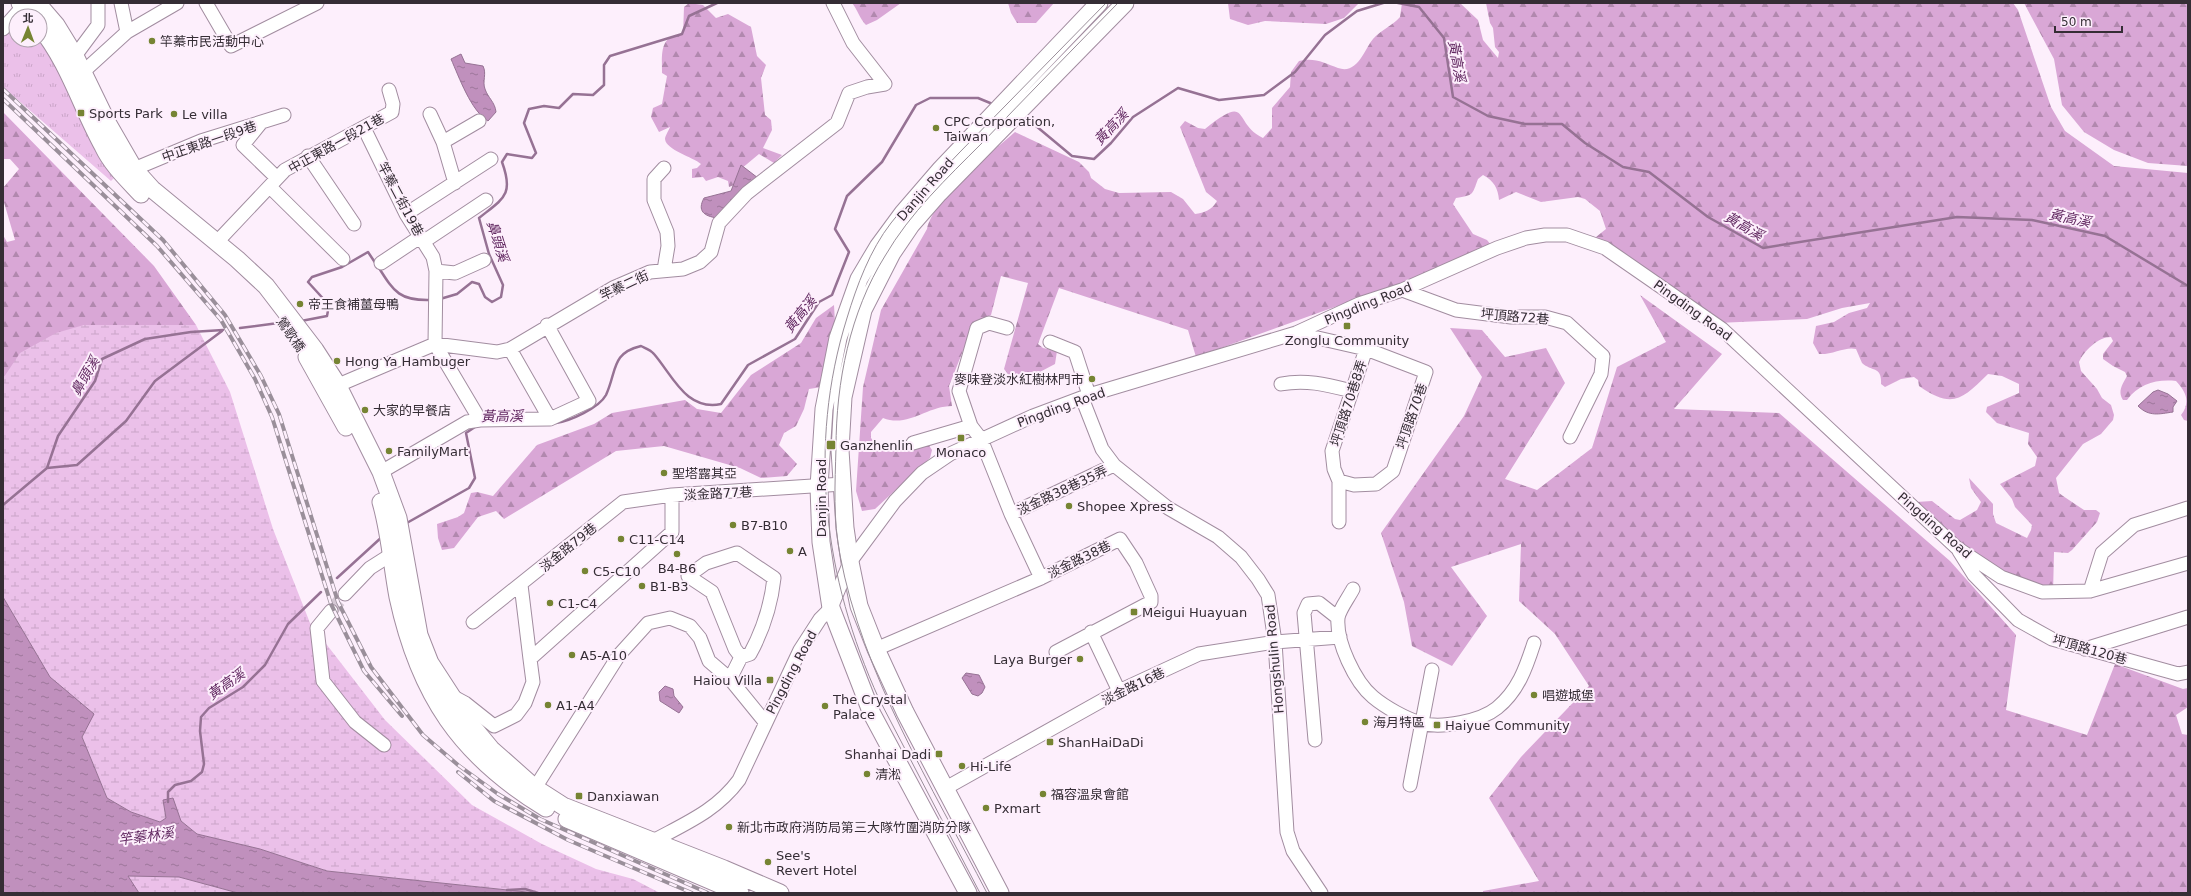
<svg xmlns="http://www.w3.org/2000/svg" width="2191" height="896" font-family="'DejaVu Sans','Noto Sans TC',sans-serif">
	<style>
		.grass { fill: url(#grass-tufts) }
		.forest { fill: url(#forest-firs) }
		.wetland { fill: url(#wetland-marsh) }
		.water { fill: url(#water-ripples); stroke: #967294 }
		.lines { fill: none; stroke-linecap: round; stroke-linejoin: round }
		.stream { stroke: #967294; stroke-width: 2.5 }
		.minor-tunnel { stroke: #d5c8d4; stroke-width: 13; stroke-dasharray: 13 6; stroke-linecap: butt }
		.minor-casing { stroke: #a28da0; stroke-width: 15 }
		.major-casing { stroke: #a28da0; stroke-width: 19 }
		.minor { stroke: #fff; stroke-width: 13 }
		.major { stroke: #fff; stroke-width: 17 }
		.tram { stroke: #9a8f9a; stroke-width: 1 }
		.rail-casing { stroke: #9a8f9a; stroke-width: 4 }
		.rail { stroke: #fdeffc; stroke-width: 2.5; stroke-dasharray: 8; stroke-linecap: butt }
		.poi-dot { fill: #768433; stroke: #fdeffc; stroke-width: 1.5 }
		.labels { text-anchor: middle; stroke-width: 4; stroke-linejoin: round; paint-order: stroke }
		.poi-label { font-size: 13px; fill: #352d35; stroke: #fdeffc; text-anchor: start }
		.street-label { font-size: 13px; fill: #352d35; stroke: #fdeffc }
		.water-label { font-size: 14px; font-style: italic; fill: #612760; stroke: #fdeffc }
	</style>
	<defs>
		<pattern id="grass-tufts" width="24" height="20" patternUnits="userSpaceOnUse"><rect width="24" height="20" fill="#ebc0e9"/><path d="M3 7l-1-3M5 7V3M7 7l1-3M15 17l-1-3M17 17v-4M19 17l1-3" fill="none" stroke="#caa5c8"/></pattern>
		<pattern id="forest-firs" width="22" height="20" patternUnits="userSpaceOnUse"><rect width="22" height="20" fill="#d9a7d6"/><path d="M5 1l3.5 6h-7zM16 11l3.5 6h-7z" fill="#b188ae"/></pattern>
		<pattern id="wetland-marsh" width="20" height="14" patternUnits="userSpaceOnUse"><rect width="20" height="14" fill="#ebc0e9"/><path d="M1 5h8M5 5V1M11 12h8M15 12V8" fill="none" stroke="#caa5c8"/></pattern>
		<pattern id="water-ripples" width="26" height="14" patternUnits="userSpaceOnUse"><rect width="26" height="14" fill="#c090bd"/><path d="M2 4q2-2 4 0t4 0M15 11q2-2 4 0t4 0" fill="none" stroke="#9d769a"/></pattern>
	</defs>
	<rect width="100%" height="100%" fill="#fdeffc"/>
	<path class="grass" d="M16,17V40H40L46,46L95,149L115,177L111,181L3,87V32Z"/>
	<path class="forest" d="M689,3L703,5L716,18L728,14L751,27L757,56L766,65L761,78L765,115L771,120L772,130L763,148L782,155L774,163L759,154L741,169L734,185L729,187L728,181L718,177L706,181L703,177L692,178V169L697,168L701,164C693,157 666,150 665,139C665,136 669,130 670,127L659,132L651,117L653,108L662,104L667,76L662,73C662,55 659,34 683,35L684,7Z
		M852,3H901L877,20L866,25C859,18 858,10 852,3Z
		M1008,3H1054L1036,23H1017L1011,13Z
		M1228,3H1359L1344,18L1326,24L1265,21L1248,25L1230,19Z
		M1402,3H1460L1478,20L1483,40L1498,58L1499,52L1495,47L1493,28L1490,23L1486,3H2013L2018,10L2051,107L2065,131L2114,166L2188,173V421L2184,420L2181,415C2191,402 2186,392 2176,381C2156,379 2139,384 2127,400H2123C2117,391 2123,384 2127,376L2125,372L2113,366L2103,359V354L2113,341L2111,337C2098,337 2084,351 2079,362L2081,371L2097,389L2102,398L2111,405L2114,415L2113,420L2101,434L2083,444L2056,478L2059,493L2063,496L2084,510H2096L2100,513L2097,522L2072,550L2068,553L2054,552L2053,594L2003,574L1932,521L1916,502L1932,501L1955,519L1960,520L1977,510L1981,502L1971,488L1969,478L1993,504V514L1996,523L2027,538L2031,530L2032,525L2015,507L2012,499L2000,484L2035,466L2037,457L2028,444L2029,433L1997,423L1986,412L1987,407L2019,393V384L2002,376L1988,374C1962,400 1952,409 1919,386L1918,380L1914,377L1901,379L1885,387L1881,384C1882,366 1872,372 1862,363L1856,349C1846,346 1832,355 1819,354L1813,343L1816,326L1834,322L1849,313L1867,308L1870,303L1842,308L1807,319L1717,323L1596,243V237L1606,229L1600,211L1585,199L1578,197L1541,202L1516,192L1499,200C1498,188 1494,181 1483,175L1478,179C1472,195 1474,195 1456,198L1453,204L1473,234L1487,240L1491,245L1468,259L1196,357L1188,330L1059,288L1038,344L1043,348L1057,351L1055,364L1036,374L1023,373L1011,378L1004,369L1028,283L1001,276L991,315L974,323L949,386L952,406C927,406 908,428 883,418L871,432V438L876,444H884L895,450L928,444L932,450L930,458L875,509L862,511L856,491L863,387L881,310L927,229C934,198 991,153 1015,132L1079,162L1089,172L1091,178L1105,189L1119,193L1171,192L1183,199L1195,214C1204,213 1212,210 1217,201L1206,192L1180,127L1185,121L1198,128L1205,129C1251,92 1232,123 1263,138L1272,128V108L1290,87L1291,72L1299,61C1314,57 1325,63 1338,68C1358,75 1365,48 1373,39C1381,30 1392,26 1400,17Z
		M2024,3H2188V166L2148,163L2114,150L2084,132L2062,105L2054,59Z
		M3,112L154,266L196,325H84L4,377L3,381V235L7,242L15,240L3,199V188L19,169L10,159H3Z
		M1640,295L1722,354L1674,409L1779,413L1950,561L2016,635L2006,710L2087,735L2115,664L2183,689L2188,688V707L2176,715L2182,734L2188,735V893H1483V891L1539,881L1489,798L1521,757L1589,686L1555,634L1519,601L1521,544L1451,567L1487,616L1452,666L1412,646L1404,602L1381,533L1464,416L1482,377L1450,328L1482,330L1505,357L1546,348L1565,383L1505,479L1537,490L1592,448L1617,367L1666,342Z
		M834,305L835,323L822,387L809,389L804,409L796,426L784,433L779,445L797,464L787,476L761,478L740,468L664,446L616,451L504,519L496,511L478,517L454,548L442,550L438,538L437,524L458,517L464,513L471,493L477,492L493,496L537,445L594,424L612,413L685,400L697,409L721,413L751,375L801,343L816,318Z"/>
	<path class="wetland" d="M84,325H196L230,392L273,529L310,623L385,720L472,805L542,844L596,869L633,879L660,893H536L327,871L260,849L197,834L181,821L166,818L160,822L131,812L107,798L82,737L93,714L50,677L3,597L4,377L20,353L56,333Z
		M127,876L179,877L238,893H139Z"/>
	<path class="water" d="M461,54L465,63L483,66C487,74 482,81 485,89C488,98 495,102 496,112L488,121C471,111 459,77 451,59Z
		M741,165L758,178L717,218C704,216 697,211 704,198L731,191Z
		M2158,390L2168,394L2177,401L2173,407V412C2159,414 2149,417 2138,406L2153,392Z
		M3,597L50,677L94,714L82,737L107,798L131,812L160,822L166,818L163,800L173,798L181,821L197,834L260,849L327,871L536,893H238L179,877L128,876L139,893H3Z
		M966,673L979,675L985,687L982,693L978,696L972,694L962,678Z
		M665,686L673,689L674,696L683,707L679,713L660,701L659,692Z"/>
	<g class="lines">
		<path class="stream" d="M1398,3L1419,7L1444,38L1453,97L1488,116L1525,124H1562L1585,143L1623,167L1649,172L1708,217L1763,248L1957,217L2032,220L2105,236L2188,286
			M1024,116L1072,156L1094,159L1111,143L1133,117L1178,88L1219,100L1264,95L1295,72L1325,35L1357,11L1383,3
			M379,268C394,292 400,301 431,300
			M440,299L457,294L472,282L479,284L485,297L492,302L501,297L503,285L489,254L479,218C504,198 514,195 502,162L507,154L532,158L536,153L524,123L529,109L544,106L559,108L573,94L593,95L604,85V65L610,56L682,34L689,16L717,3
			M301,321L327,316L329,305L308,282L312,277L342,267L368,252L376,264
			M240,328L286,322
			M556,423C570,421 599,408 606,395C617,371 611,353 641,346C645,348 651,350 654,354C673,376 686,411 721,404L748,365L795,339L819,302L832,295L849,252L835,229L847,196L882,162L916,105L930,98H978L995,105
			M47,468L77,465L126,421L155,381L222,331
			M3,505L47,468L58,436L95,381L102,359L145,339L191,332L223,330
			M405,524L469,488L475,478L466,433L475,427
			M337,578L383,536
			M168,802V792L175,785L191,781L202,772L204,764L200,731L201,717L209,708L243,687L265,665L288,624L321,592
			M507,890L525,889L538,893"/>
		<path class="minor-tunnel" d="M331,611L345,594"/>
		<defs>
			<path id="minor" d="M121,3L127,32
				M206,3L231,46L317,3
				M3,29L26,3
				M75,56L98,25V3
				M74,75L83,72L127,32L177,3
				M430,114L443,142L455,183
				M260,124L243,145L277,178
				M364,128L406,214L433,257L436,271L435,344L480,420
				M443,142L479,121
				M308,156L354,224
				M664,168L654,179V200L667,232L668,246L664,270
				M134,169L201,141L284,115
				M270,187L343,259
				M406,214L491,159
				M423,242L486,200
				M216,243L285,170L392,112L393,104L389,90
				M381,263L420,237
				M436,271L455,273L484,260
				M1402,290L1456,310L1511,317H1545L1567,323L1603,356L1601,374L1570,437
				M1007,328L989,323L977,328L959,391L971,426L981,439L1011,514L1041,578
				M1296,333L1366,349L1426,372L1393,471L1376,484L1354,485L1339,481
				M1050,342L1075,352L1089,395
				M510,349L550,419
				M1281,384C1306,379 1328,385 1352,391
				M329,389L435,344L497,352L510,349L613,288L650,272L683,269L700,262L711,252L719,223L747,193L837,123L849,93L867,87L885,84L853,43L833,3
				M1082,398L1102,449L1114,465L1168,508L1218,537L1241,557L1258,579L1268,595L1275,642L1287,832L1293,851L1321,893
				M913,443L971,426
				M381,472L467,422L480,420L550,419L589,401L547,325
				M1011,514L1114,465
				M1339,522V481L1334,469L1332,451L1366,349
				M1959,551L1974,575L2018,620L2052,639L2178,674L2188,672
				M521,585L530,659
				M1353,589C1349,597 1339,610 1338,618C1336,642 1355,682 1373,697C1385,707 1406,719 1421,723C1441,729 1481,721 1497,708C1518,691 1526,668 1534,643
				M2090,591L2102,553L2134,525L2188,508
				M345,594L370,568L392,554
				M331,611L317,628L323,681L355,722L384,745
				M473,622L623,502L672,495
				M1091,632L1119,691
				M876,649L1041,578L1120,539L1136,563L1151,596V602L1056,652
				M2085,649L2188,617
				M730,679L741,657L750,654C763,630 771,606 774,578L737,553L706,563L688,576L712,592L735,649L741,657
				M452,696L465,703L494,726L516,715L525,703L533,682L530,659L672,532V495L843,484
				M1315,740L1304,613L1308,604L1319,603L1338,618
				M1410,785L1432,670
				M535,788L619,655L648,623L670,618L690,626L700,638L709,661L730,679L765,722
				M944,789L1119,691L1199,654L1275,642L1340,637
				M650,847L653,841C686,823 716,811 739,780L800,650L820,619L831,608L850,562L895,501L922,473L950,454L1033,416L1089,395L1296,333L1359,304L1402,290L1497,248L1526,238L1545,235H1567L1605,248L1722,329L1957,548L2001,577L2042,592L2090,591L2188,563"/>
			<path id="major" d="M20,3L31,16
				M37,3L56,25L75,56L108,124L134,169L152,189L237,259L266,286L315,350L337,384L381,472L398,518L419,635L430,663L467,720L491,749L535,788L563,806L724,869L780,893
				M40,27C69,63 81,106 103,146C112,165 127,179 141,194
				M307,357L346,427
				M381,502C390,533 392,565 398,597C419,694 460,756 546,808
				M567,819L740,893
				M968,893L872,714L831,608L821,542L819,487L824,409L838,338L859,279L878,247L903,213L941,169L1099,3
				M1000,893L905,712L876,649L859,606L850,562L845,528L840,450L843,397L863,310L892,253L911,225L939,193L1125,3"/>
		</defs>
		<use href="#minor" class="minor-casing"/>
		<use href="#major" class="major-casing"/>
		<use href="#minor" class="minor"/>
		<use href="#major" class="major"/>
		<path class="tram" d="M980,893L879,699C824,578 807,446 847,318C857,285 870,250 891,223C911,197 937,177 959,153C1008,103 1057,53 1106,3
			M987,893C932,787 862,673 840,555C833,520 835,483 836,448C836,382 850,312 885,256C910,213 947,178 982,143C1027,96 1072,50 1118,3"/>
		<defs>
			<path id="rail" d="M3,89L163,240L225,315L261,376L279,414L338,602L371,667L423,735L458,765L498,794L540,819L708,893
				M3,99L157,246L221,320L255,379L272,417L331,604L364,671L402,716
				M458,772L494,801L568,840L692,893"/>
		</defs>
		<use href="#rail" class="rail-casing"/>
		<use href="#rail" class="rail"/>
	</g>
	<g class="poi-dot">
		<circle cx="152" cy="41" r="4"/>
		<rect x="77" y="109" width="8" height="8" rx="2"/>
		<circle cx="174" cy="114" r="4"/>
		<circle cx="936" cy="128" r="4"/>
		<circle cx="300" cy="304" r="4"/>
		<rect x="1343" y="322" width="8" height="8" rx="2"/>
		<circle cx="337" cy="361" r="4"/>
		<circle cx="1092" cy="379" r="4"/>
		<circle cx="365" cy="410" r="4"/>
		<rect x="957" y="434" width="8" height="8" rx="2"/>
		<rect x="826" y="440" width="10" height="10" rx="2"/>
		<circle cx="389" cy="451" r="4"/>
		<circle cx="664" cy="473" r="4"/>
		<circle cx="1069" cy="506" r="4"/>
		<circle cx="733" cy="525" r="4"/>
		<circle cx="621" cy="539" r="4"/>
		<circle cx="790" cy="551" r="4"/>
		<circle cx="677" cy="554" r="4"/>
		<circle cx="585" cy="571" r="4"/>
		<circle cx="642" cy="586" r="4"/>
		<circle cx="550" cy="603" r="4"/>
		<rect x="1130" y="608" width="8" height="8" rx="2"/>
		<circle cx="572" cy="655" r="4"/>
		<circle cx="1080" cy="659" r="4"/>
		<rect x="766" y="676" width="8" height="8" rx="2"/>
		<circle cx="1534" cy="695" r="4"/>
		<circle cx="548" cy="705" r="4"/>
		<circle cx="825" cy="706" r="4"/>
		<circle cx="1365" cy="722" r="4"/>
		<rect x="1433" y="721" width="8" height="8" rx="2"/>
		<rect x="1046" y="738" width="8" height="8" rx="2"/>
		<rect x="935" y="750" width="8" height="8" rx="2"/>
		<circle cx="962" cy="766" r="4"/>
		<circle cx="867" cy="774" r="4"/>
		<circle cx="1043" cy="794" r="4"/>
		<rect x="575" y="792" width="8" height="8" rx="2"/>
		<circle cx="986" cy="808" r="4"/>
		<circle cx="729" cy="827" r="4"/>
		<circle cx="768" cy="862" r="4"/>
	</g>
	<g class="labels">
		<g class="poi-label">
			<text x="160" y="46">竿蓁市民活動中心</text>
			<text x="89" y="118">Sports Park</text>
			<text x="182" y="119">Le villa</text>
			<text x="944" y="126">CPC Corporation,<tspan x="944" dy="15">Taiwan</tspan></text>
			<text x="308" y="309">帝王食補薑母鴨</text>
			<text x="1347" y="345" text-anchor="middle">Zonglu Community</text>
			<text x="345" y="366">Hong Ya Hambuger</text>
			<text x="1084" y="384" text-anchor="end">麥味登淡水紅樹林門市</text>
			<text x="373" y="415">大家的早餐店</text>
			<text x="840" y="450">Ganzhenlin</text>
			<text x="397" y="456">FamilyMart</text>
			<text x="961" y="457" text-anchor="middle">Monaco</text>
			<text x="672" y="478">聖塔露其亞</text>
			<text x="1077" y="511">Shopee Xpress</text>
			<text x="741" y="530">B7-B10</text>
			<text x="629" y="544">C11-C14</text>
			<text x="798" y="556">A</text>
			<text x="677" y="573" text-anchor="middle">B4-B6</text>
			<text x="593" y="576">C5-C10</text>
			<text x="650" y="591">B1-B3</text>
			<text x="558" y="608">C1-C4</text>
			<text x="1142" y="617">Meigui Huayuan</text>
			<text x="580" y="660">A5-A10</text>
			<text x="1072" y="664" text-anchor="end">Laya Burger</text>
			<text x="762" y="685" text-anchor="end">Haiou Villa</text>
			<text x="1542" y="700">唱遊城堡</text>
			<text x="833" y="704">The Crystal<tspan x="833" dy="15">Palace</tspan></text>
			<text x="556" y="710">A1-A4</text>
			<text x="1373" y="727">海月特區</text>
			<text x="1445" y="730">Haiyue Community</text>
			<text x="1058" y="747">ShanHaiDaDi</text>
			<text x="931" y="759" text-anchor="end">Shanhai Dadi</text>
			<text x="970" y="771">Hi-Life</text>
			<text x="875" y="779">清淞</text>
			<text x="1051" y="799">福容溫泉會館</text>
			<text x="587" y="801">Danxiawan</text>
			<text x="994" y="813">Pxmart</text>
			<text x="737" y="832">新北市政府消防局第三大隊竹圍消防分隊</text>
			<text x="776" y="860">See's<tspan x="776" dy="15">Revert Hotel</tspan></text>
		</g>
		<g class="street-label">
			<text transform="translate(209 141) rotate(-19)" y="5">中正東路一段9巷</text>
			<text transform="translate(336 143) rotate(-29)" y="5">中正東路一段21巷</text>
			<text transform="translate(925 189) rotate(-49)" y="5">Danjin Road</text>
			<text transform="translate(401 199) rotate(62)" y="5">竿蓁二街19巷</text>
			<text transform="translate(624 285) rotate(-25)" y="5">竿蓁二街</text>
			<text transform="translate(1368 303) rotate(-22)" y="5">Pingding Road</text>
			<text transform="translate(1693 310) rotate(36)" y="5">Pingding Road</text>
			<text transform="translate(1515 316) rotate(5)" y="5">坪頂路72巷</text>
			<text transform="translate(291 334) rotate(55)" y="5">鶯歌橋</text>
			<text transform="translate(1348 403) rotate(-72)" y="5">坪頂路70巷8弄</text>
			<text transform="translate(1061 407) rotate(-20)" y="5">Pingding Road</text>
			<text transform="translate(1411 416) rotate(-71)" y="5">坪頂路70巷</text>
			<text transform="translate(1062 490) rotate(-25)" y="5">淡金路38巷35弄</text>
			<text transform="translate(718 493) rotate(-3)" y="5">淡金路77巷</text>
			<text transform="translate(821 498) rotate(-90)" y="5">Danjin Road</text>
			<text transform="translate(1935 525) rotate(41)" y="5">Pingding Road</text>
			<text transform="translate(568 547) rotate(-39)" y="5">淡金路79巷</text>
			<text transform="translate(1079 559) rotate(-26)" y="5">淡金路38巷</text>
			<text transform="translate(2090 649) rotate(16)" y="5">坪頂路120巷</text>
			<text transform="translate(1274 659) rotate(-95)" y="5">Hongshulin Road</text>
			<text transform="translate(791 672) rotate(-62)" y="5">Pingding Road</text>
			<text transform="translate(1133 686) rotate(-26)" y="5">淡金路16巷</text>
		</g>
		<g class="water-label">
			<text transform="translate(1457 61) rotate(80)" y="5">黃高溪</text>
			<text transform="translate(1111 127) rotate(-47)" y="5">黃高溪</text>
			<text transform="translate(2070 218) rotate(12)" y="5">黃高溪</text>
			<text transform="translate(1744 226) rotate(30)" y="5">黃高溪</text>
			<text transform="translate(498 241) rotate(73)" y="5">鼻頭溪</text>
			<text transform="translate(800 314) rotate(-51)" y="5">黃高溪</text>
			<text transform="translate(85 376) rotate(-60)" y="5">鼻頭溪</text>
			<text transform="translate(502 416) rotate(-1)" y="5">黃高溪</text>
			<text transform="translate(226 684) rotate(-35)" y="5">黃高溪</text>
			<text transform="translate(146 836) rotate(-8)" y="5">竿蓁林溪</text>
		</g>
	</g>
	<rect width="2191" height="896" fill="none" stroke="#352d35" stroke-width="8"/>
	<g transform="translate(28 28) rotate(1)"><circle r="19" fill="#fdeffc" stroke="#ada1ac"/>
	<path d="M0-3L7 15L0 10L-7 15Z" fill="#768433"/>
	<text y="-6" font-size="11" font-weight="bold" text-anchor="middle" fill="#352d35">北</text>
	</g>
	<path d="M2055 26v6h67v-6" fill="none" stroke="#352d35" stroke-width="2"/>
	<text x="2061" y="26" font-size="12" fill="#352d35" stroke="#fdeffc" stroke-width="3" paint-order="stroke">50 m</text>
</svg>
